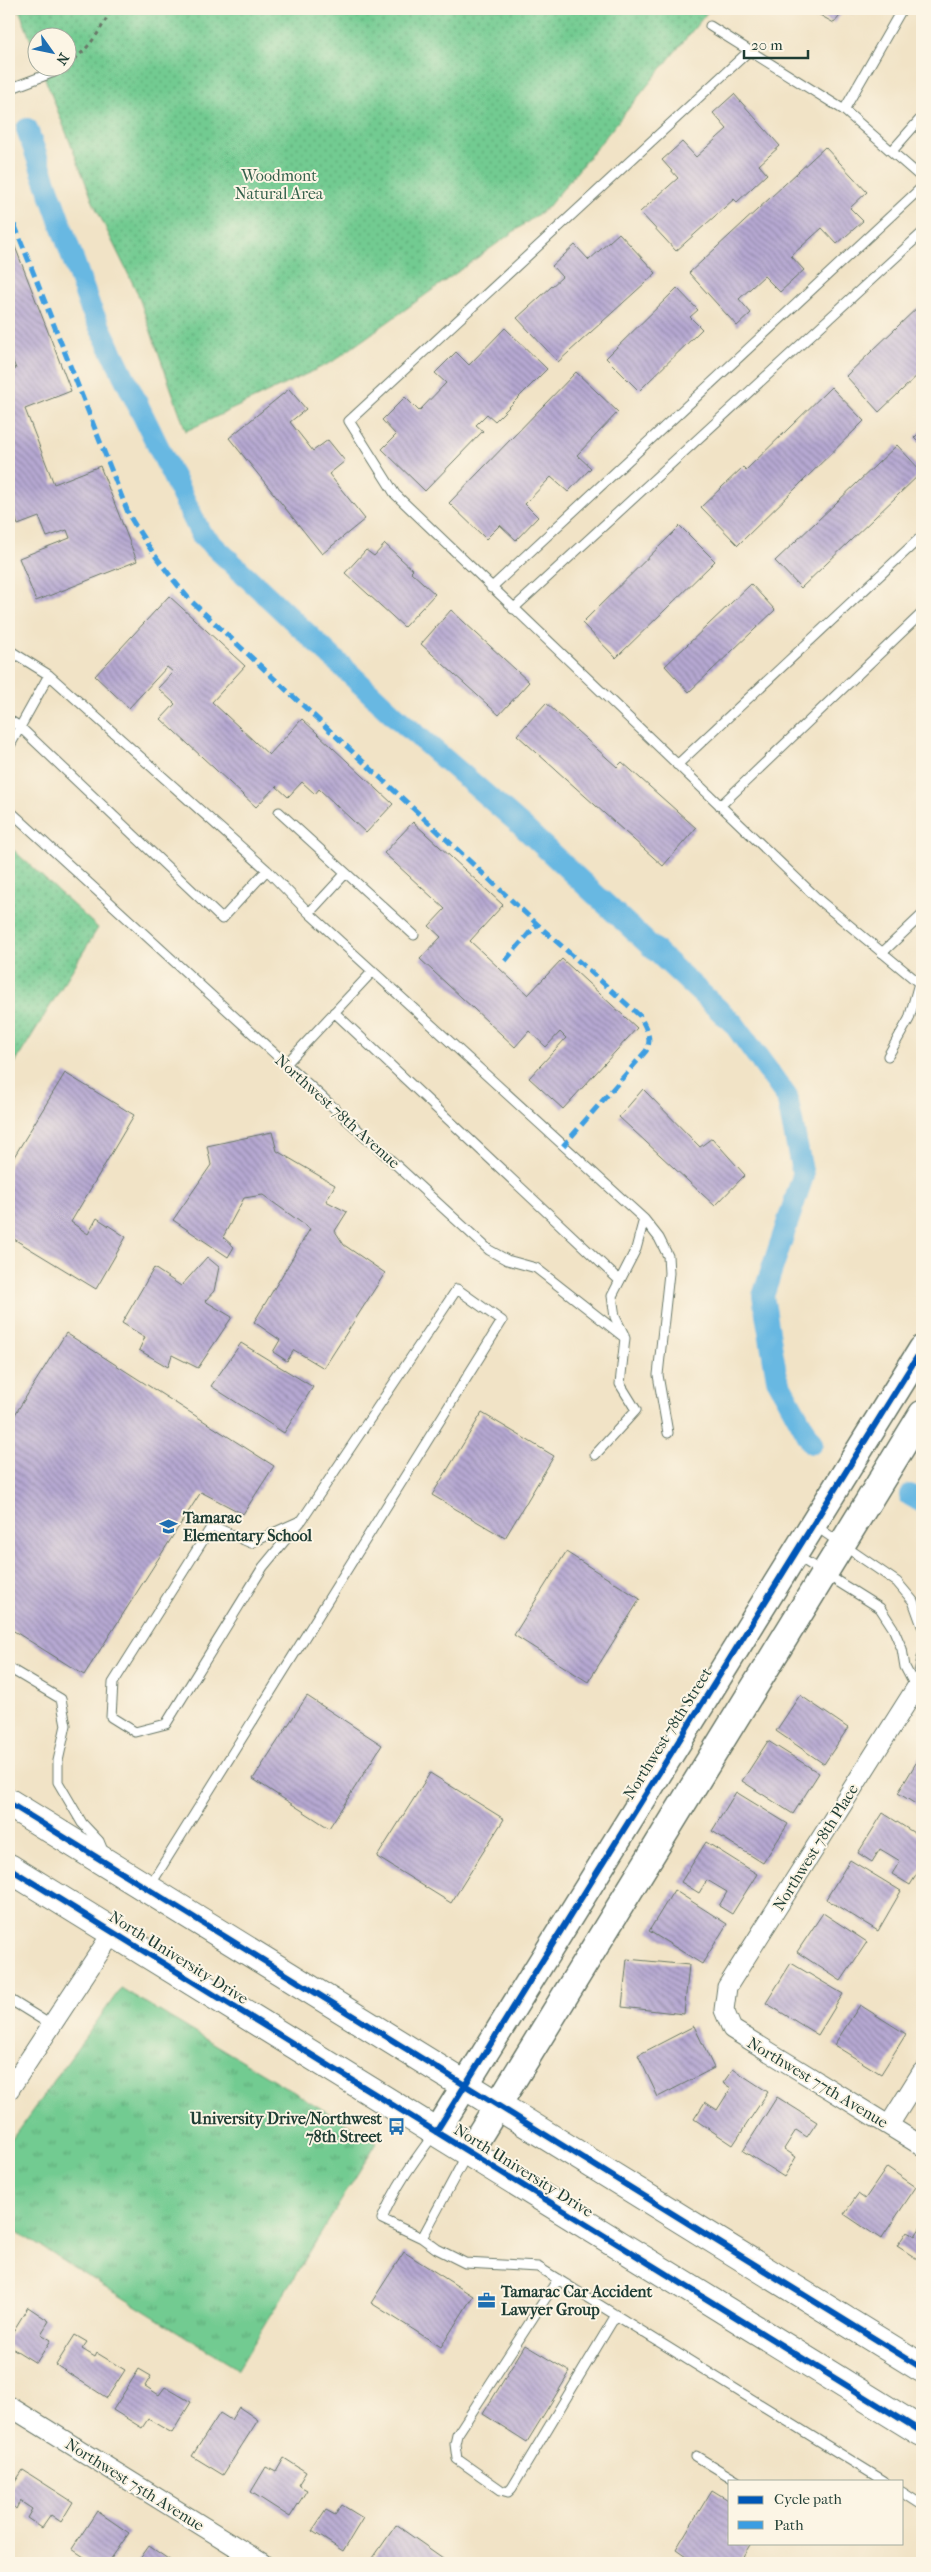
<svg xmlns="http://www.w3.org/2000/svg" width="931" height="2572" font-family="'IM FELL French Canon',serif">
	<style>
		.grass { fill: url(#grass-tufts); stroke: #488462 }
		.park { fill: url(#park-dots); stroke: #488462 }
		.lines { fill: none; stroke-linecap: round; stroke-linejoin: round }
		.canal { stroke: #67b8e2; stroke-width: 22 }
		.building { fill: url(#building-back-hatch) }
		.lane-casing { stroke: #687767; stroke-width: 11 }
		.street-casing { stroke: #687767; stroke-width: 21 }
		.secondary-casing { stroke: #687767; stroke-width: 29 }
		.primary-casing { stroke: #687767; stroke-width: 30 }
		.path { stroke: #687767; stroke-width: 3; stroke-dasharray: 4 4; stroke-linecap: butt }
		.lane { stroke: #fff; stroke-width: 9 }
		.street { stroke: #fff; stroke-width: 19 }
		.secondary { stroke: #fff; stroke-width: 26 }
		.primary { stroke: #fff; stroke-width: 28 }
		.quiet { stroke: #3c9ee2; stroke-width: 5; stroke-dasharray: 10 5; stroke-linecap: butt }
		.cycleway-casing { stroke: #fcf5e5; stroke-width: 9 }
		.cycleway { stroke: #0057b8; stroke-width: 6 }
		.labels { text-anchor: middle; stroke-width: 4; stroke-linejoin: round; paint-order: stroke }
		.park-label { font-size: 16px; fill: #34604b; stroke: #fcf5e5 }
		.street-label { font-size: 16px; fill: #1f3d34; stroke: #fcf5e5 }
		.poi-label { font-size: 16px; font-weight: bold; fill: #1f3d34; stroke: #fcf5e5; text-anchor: start }
	</style>
	<defs>
		<pattern id="grass-tufts" width="24" height="20" patternUnits="userSpaceOnUse" patternTransform="scale(1.25)"><rect width="24" height="20" fill="#72cb91"/><path d="M3 7l-1-3M5 7V3M7 7l1-3M15 17l-1-3M17 17v-4M19 17l1-3" fill="none" stroke="#5da677"/></pattern>
		<pattern id="park-dots" width="8" height="8" patternUnits="userSpaceOnUse" patternTransform="scale(1.25)"><rect width="8" height="8" fill="#72cb91"/><path d="M2 2h.1M6 6h.1" fill="none" stroke="#5da677" stroke-width="1.8" stroke-linecap="round"/></pattern>
		<pattern id="building-back-hatch" width="6" height="6" patternUnits="userSpaceOnUse" patternTransform="scale(1.25)"><rect width="6" height="6" fill="#b6a8d2"/><path d="M-1 5l2 2M0 0l6 6M5-1l2 2" fill="none" stroke="#938aab"/></pattern>
	</defs>
	<rect width="100%" height="100%" fill="#fcf5e5"/>
	<filter id="ink" filterUnits="userSpaceOnUse"><feTurbulence type="fractalNoise" baseFrequency=".02" numOctaves="2"/><feDisplacementMap in="SourceGraphic" scale="10" xChannelSelector="R" yChannelSelector="G"/><feConvolveMatrix kernelMatrix="1 2 1 2 8 2 1 2 1" color-interpolation-filters="sRGB"/></filter>
	<filter id="wash" filterUnits="userSpaceOnUse"><feTurbulence type="fractalNoise" baseFrequency=".0096" numOctaves="4" result="noise"/><feDisplacementMap in="SourceGraphic" scale="20" xChannelSelector="R" yChannelSelector="G"/><feGaussianBlur stdDeviation="1.12" result="paint"/><feColorMatrix in="noise" values="0 0 0 0 0 0 0 0 0 0 0 0 0 0 0 0 0 1.4 0 .05"/><feComposite in="paint" operator="in"/></filter>
	<g filter="url(#wash)">
		<rect width="100%" height="100%" fill="#f1e3c6"/>
		<path class="grass" d="M121,1988L377,2142L238,2369L9,2227V2143Z"/>
		<path class="park" d="M19,9H710L548,207L332,362L186,431L137,292L94,204L41,68H68V38H38L37,57Z
			M9,846L98,928L9,1073Z"/>
		<g class="lines">
			<path class="canal" d="M27,129L90,307L201,534L397,718L523,827L734,1024L787,1097L803,1176L763,1296L777,1379L812,1443
				M910,1495L922,1502"/>
		</g>
		<g id="blocks">
			<path class="building" d="M809,9H856L853,14L844,11L834,23Z
				M734,94L780,146L759,165L767,174L737,202L734,199L676,251L640,212L678,178L662,160L682,142L696,157L727,129L713,113Z
				M825,147L867,192L850,208L863,221L837,244L822,228L791,256L804,270L780,292L764,276L739,299L751,313L737,326L689,273Z
				M9,231L71,391L25,409L54,484L100,466L137,561L36,601L19,558L70,538L67,530L47,537L39,517L18,525L9,500V372L16,369L9,351Z
				M619,233L656,273L558,362L517,318L562,277L552,266L575,245L589,260Z
				M677,288L698,310L690,317L702,329L639,391L606,358Z
				M922,303V371L879,412L846,376Z
				M505,328L547,369L495,421L487,414L476,425L483,431L425,491L382,449L396,435L382,420L405,397L419,411L446,383L435,373L456,352L469,365Z
				M576,372L618,412L577,455L591,468L568,492L551,477L525,504L538,517L516,540L500,525L486,539L449,503Z
				M831,387L864,421L738,545L701,507L743,467L746,470Z
				M289,389L306,409L290,422L313,451L328,440L345,461L329,474L365,519L322,554L229,438Z
				M922,430V446L914,438Z
				M897,445L922,472L801,588L775,561Z
				M680,526L715,561L616,658L582,623Z
				M385,544L413,570L411,572L435,594L404,627L345,573L366,550L374,556Z
				M751,584L775,610L689,692L665,666Z
				M169,596L245,666L212,702L269,755L302,719L393,804L366,833L319,789L315,794L302,782L288,797L276,786L256,807L161,719L175,704L158,688L173,672L167,667L129,708L95,676Z
				M451,610L529,682L499,715L421,644Z
				M546,703L617,767L622,762L696,828L663,866L517,735Z
				M413,822L503,905L470,941L528,995L562,959L637,1028L563,1109L529,1078L566,1038L560,1032L546,1047L529,1031L515,1047L420,959L441,937L429,926L445,909L384,853Z
				M65,1073L134,1115L71,1222L88,1234L97,1218L126,1237L96,1289L9,1236V1165Z
				M643,1089L700,1147L712,1138L745,1175L715,1206L619,1117Z
				M272,1132L277,1151L335,1185L326,1201L347,1212L335,1231L344,1245L385,1273L324,1368L294,1350L287,1361L273,1352L280,1340L254,1322L310,1229L263,1195L244,1198L223,1237L234,1247L228,1257L173,1220L211,1165L207,1146Z
				M207,1257L219,1267L214,1291L205,1301L232,1317L198,1368L172,1355L168,1367L139,1350L145,1337L122,1323L154,1268L181,1286Z
				M66,1333L274,1466L243,1514L201,1492L84,1675L9,1628V1424Z
				M241,1343L313,1387L284,1433L211,1386Z
				M482,1413L554,1456L505,1538L432,1495Z
				M566,1552L640,1599L588,1682L514,1635Z
				M800,1695L848,1728L824,1764L776,1731Z
				M307,1696L382,1745L329,1828L253,1779Z
				M768,1741L819,1773L793,1814L742,1781Z
				M922,1753V1808L898,1793Z
				M430,1773L504,1819L451,1903L377,1857Z
				M736,1792L788,1824L763,1863L712,1831Z
				M883,1813L922,1838V1866L910,1885L892,1874L900,1861L880,1849L872,1862L858,1853Z
				M706,1842L757,1874L732,1914L719,1906L727,1892L707,1880L699,1893L681,1882Z
				M850,1860L901,1891L878,1931L826,1899Z
				M674,1890L727,1924L702,1964L649,1931Z
				M823,1913L867,1942L841,1981L797,1952Z
				M627,1959L689,1965L684,2014L622,2007Z
				M791,1963L843,1994L818,2035L766,2003Z
				M860,2005L906,2034L881,2074L834,2045Z
				M694,2026L714,2068L658,2097L638,2055Z
				M733,2069L768,2092L733,2145L694,2119L705,2102L717,2110L731,2088L723,2083Z
				M777,2097L817,2122L807,2137L796,2130L784,2149L796,2157L784,2177L743,2151Z
				M887,2167L916,2187L881,2239L844,2214L858,2194L865,2199Z
				M922,2225V2262L897,2246L907,2231L915,2236Z
				M404,2252L473,2296L441,2347L371,2303Z
				M28,2307L49,2321L41,2334L51,2340L36,2363L9,2346V2338Z
				M75,2335L87,2342L82,2349L95,2357L97,2353L125,2370L107,2398L56,2365Z
				M525,2345L570,2372L527,2442L483,2414Z
				M139,2369L151,2376L145,2386L159,2395L165,2387L191,2402L172,2433L148,2419L142,2428L113,2410Z
				M239,2407L258,2420L223,2475L192,2456L220,2413L231,2420Z
				M284,2458L306,2472L298,2485L307,2490L290,2517L251,2492L266,2467L276,2472Z
				M23,2470L73,2502L61,2522L51,2515L42,2528L27,2518L32,2509L20,2501L16,2509L9,2504V2491Z
				M712,2490L730,2501V2543H751L739,2563H696L676,2549Z
				M342,2505L363,2518L343,2551L312,2531L326,2510L335,2515Z
				M97,2511L129,2533L108,2563H93L72,2549Z
				M396,2525L443,2558L439,2563H381L373,2558Z
				M149,2546L174,2563H137Z"/>
		</g>
	</g>
	<g filter="url(#ink)">
		<use href="#blocks" fill-opacity="0" stroke="#687767" stroke-width="1"/>
		<g class="lines">
			<defs>
				<path id="lane" d="M710,26L844,110L922,178
					M749,51L349,421L395,494L820,901L919,983L909,1019L888,1056
					M9,89L54,72
					M844,110L902,9
					M892,151L922,117
					M491,588L922,187
					M513,609L922,233
					M9,650L49,675L267,870L309,913L644,1219L659,1238L668,1256L669,1273L658,1375L668,1433
					M9,720L20,727L222,919L267,870
					M9,747L49,675
					M677,765L922,536
					M720,806L922,613
					M9,810L489,1250L507,1260L536,1268L625,1338L620,1384L636,1410L595,1455
					M279,812L414,935
					M309,913L346,873
					M882,953L922,915
					M334,1012L619,1280
					M286,1064L373,971
					M624,1335L615,1317L612,1296L636,1249L644,1219
					M814,1525L897,1582L913,1601L922,1626
					M797,1556L880,1608L893,1628L902,1649L905,1667L916,1688
					M9,1668L61,1699L66,1725L58,1761V1782L82,1823L99,1841L104,1853
					M916,1688L922,1658
					M149,1887L502,1321L457,1289L302,1520L263,1567L166,1724L135,1732L111,1717L113,1683L212,1526L251,1543L302,1520
					M9,1999L51,2025
					M434,2134C414,2161 395,2187 382,2219L422,2238L437,2249L465,2263L538,2267L884,2481
					M422,2238L467,2154
					M558,2279L457,2435L455,2444L457,2459L501,2490L508,2492L512,2488L616,2315
					M696,2456L737,2481
					M902,2492L922,2505"/>
				<path id="street" d="M922,1691L916,1688L727,1987L724,2010L732,2029L922,2146
					M9,2090L113,1932
					M889,2125L922,2072
					M9,2406L262,2563"/>
				<path id="secondary" d="M436,2132L922,1349
					M469,2152L922,1414"/>
				<path id="primary" d="M9,1803L922,2368
					M9,1868L922,2432"/>
			</defs>
			<use href="#lane" class="lane-casing"/>
			<use href="#street" class="street-casing"/>
			<use href="#secondary" class="secondary-casing"/>
			<use href="#primary" class="primary-casing"/>
			<path class="path" d="M68,64C88,50 101,31 111,9"/>
			<use href="#lane" class="lane"/>
			<use href="#street" class="street"/>
			<use href="#secondary" class="secondary"/>
			<use href="#primary" class="primary"/>
			<path class="quiet" d="M9,211L129,515C147,546 167,573 190,600L537,924L640,1016C646,1029 653,1038 646,1051L563,1146
				M505,961L537,924"/>
			<defs>
				<path id="cycleway" d="M9,1803L922,2368
					M9,1868L922,2432
					M436,2132L922,1349"/>
			</defs>
			<use href="#cycleway" class="cycleway-casing"/>
			<use href="#cycleway" class="cycleway"/>
		</g>
	</g>
	<defs>
		<symbol id="school-bare" viewBox="-9 -9 18 18"><path d="M0-5L7-2L0 1L-7-2ZM-4 1L0 2.5L4 1V4Q0 6-4 4Z" fill="#1f6fb2" stroke="#fcf5e5" stroke-width="2.5" paint-order="stroke"/></symbol>
		<symbol id="bus-bare" viewBox="-9 -9 18 18"><path d="M-5-6H5V4H4V6H2V4H-2V6H-4V4H-5ZM-3.5-4V0h7V-4ZM-3.5 1.2v1.5H-2V1.2ZM2 1.2v1.5H3.5V1.2Z" fill="#1f6fb2" stroke="#fcf5e5" stroke-width="2.5" paint-order="stroke"/></symbol>
		<symbol id="office-bare" viewBox="-9 -9 18 18"><path d="M-6-3h4V-5.5h4V-3h4V5H-6ZM-1-4.5V-3h2v-1.5ZM-6 0V1H6V0Z" fill="#1f6fb2" stroke="#fcf5e5" stroke-width="2.5" paint-order="stroke"/></symbol>
	</defs>
	<g fill-rule="evenodd">
		<use href="#school-bare" x="156" y="1514" width="25" height="25"/>
		<use href="#bus-bare" x="384" y="2114" width="25" height="25"/>
		<use href="#office-bare" x="474" y="2288" width="25" height="25"/>
	</g>
	<g class="labels">
		<g class="park-label">
			<text x="279" y="181">Woodmont<tspan x="279" dy="18">Natural Area</tspan></text>
		</g>
		<g class="street-label">
			<text transform="translate(338 1111) rotate(42)" y="6">Northwest 78th Avenue</text>
			<text transform="translate(667 1733) rotate(-58)" y="6">Northwest 78th Street</text>
			<text transform="translate(815 1847) rotate(-58)" y="6">Northwest 78th Place</text>
			<text transform="translate(179 1957) rotate(32)" y="6">North University Drive</text>
			<text transform="translate(818 2082) rotate(31)" y="6">Northwest 77th Avenue</text>
			<text transform="translate(524 2170) rotate(32)" y="6">North University Drive</text>
			<text transform="translate(135 2484) rotate(32)" y="6">Northwest 75th Avenue</text>
		</g>
		<g class="poi-label">
			<text x="183" y="1523">Tamarac<tspan x="183" dy="18">Elementary School</tspan></text>
			<text x="382" y="2124" text-anchor="end">University Drive/Northwest<tspan x="382" dy="18">78th Street</tspan></text>
			<text x="501" y="2297">Tamarac Car Accident<tspan x="501" dy="18">Lawyer Group</tspan></text>
		</g>
	</g>
	<rect width="931" height="2572" fill="none" stroke="#fcf5e5" stroke-width="30"/>
	<rect x="728" y="2480" width="175" height="65" fill="#fcf5e5" stroke="#a4ab9e"/>
	<rect x="738" y="2496" width="25" height="8" fill="#0057b8" stroke="#a4ab9e"/>
	<text x="774" y="2504" font-size="15" fill="#1f3d34">Cycle path</text>
	<rect x="738" y="2521" width="25" height="8" fill="#3c9ee2" stroke="#a4ab9e"/>
	<text x="774" y="2530" font-size="15" fill="#1f3d34">Path</text>
	<g transform="translate(52 52) rotate(123)"><circle r="24" fill="#fcf5e5" stroke="#a4ab9e"/>
	<path d="M0-4L9 19L0 12L-9 19Z" fill="#1f6fb2"/>
	<text y="-8" font-size="14" font-weight="bold" text-anchor="middle" fill="#1f3d34">N</text>
	</g>
	<path d="M744 50v8h64v-8" fill="none" stroke="#1f3d34" stroke-width="2.5"/>
	<text x="751" y="50" font-size="15" fill="#1f3d34" stroke="#fcf5e5" stroke-width="4" paint-order="stroke">20 m</text>
</svg>
